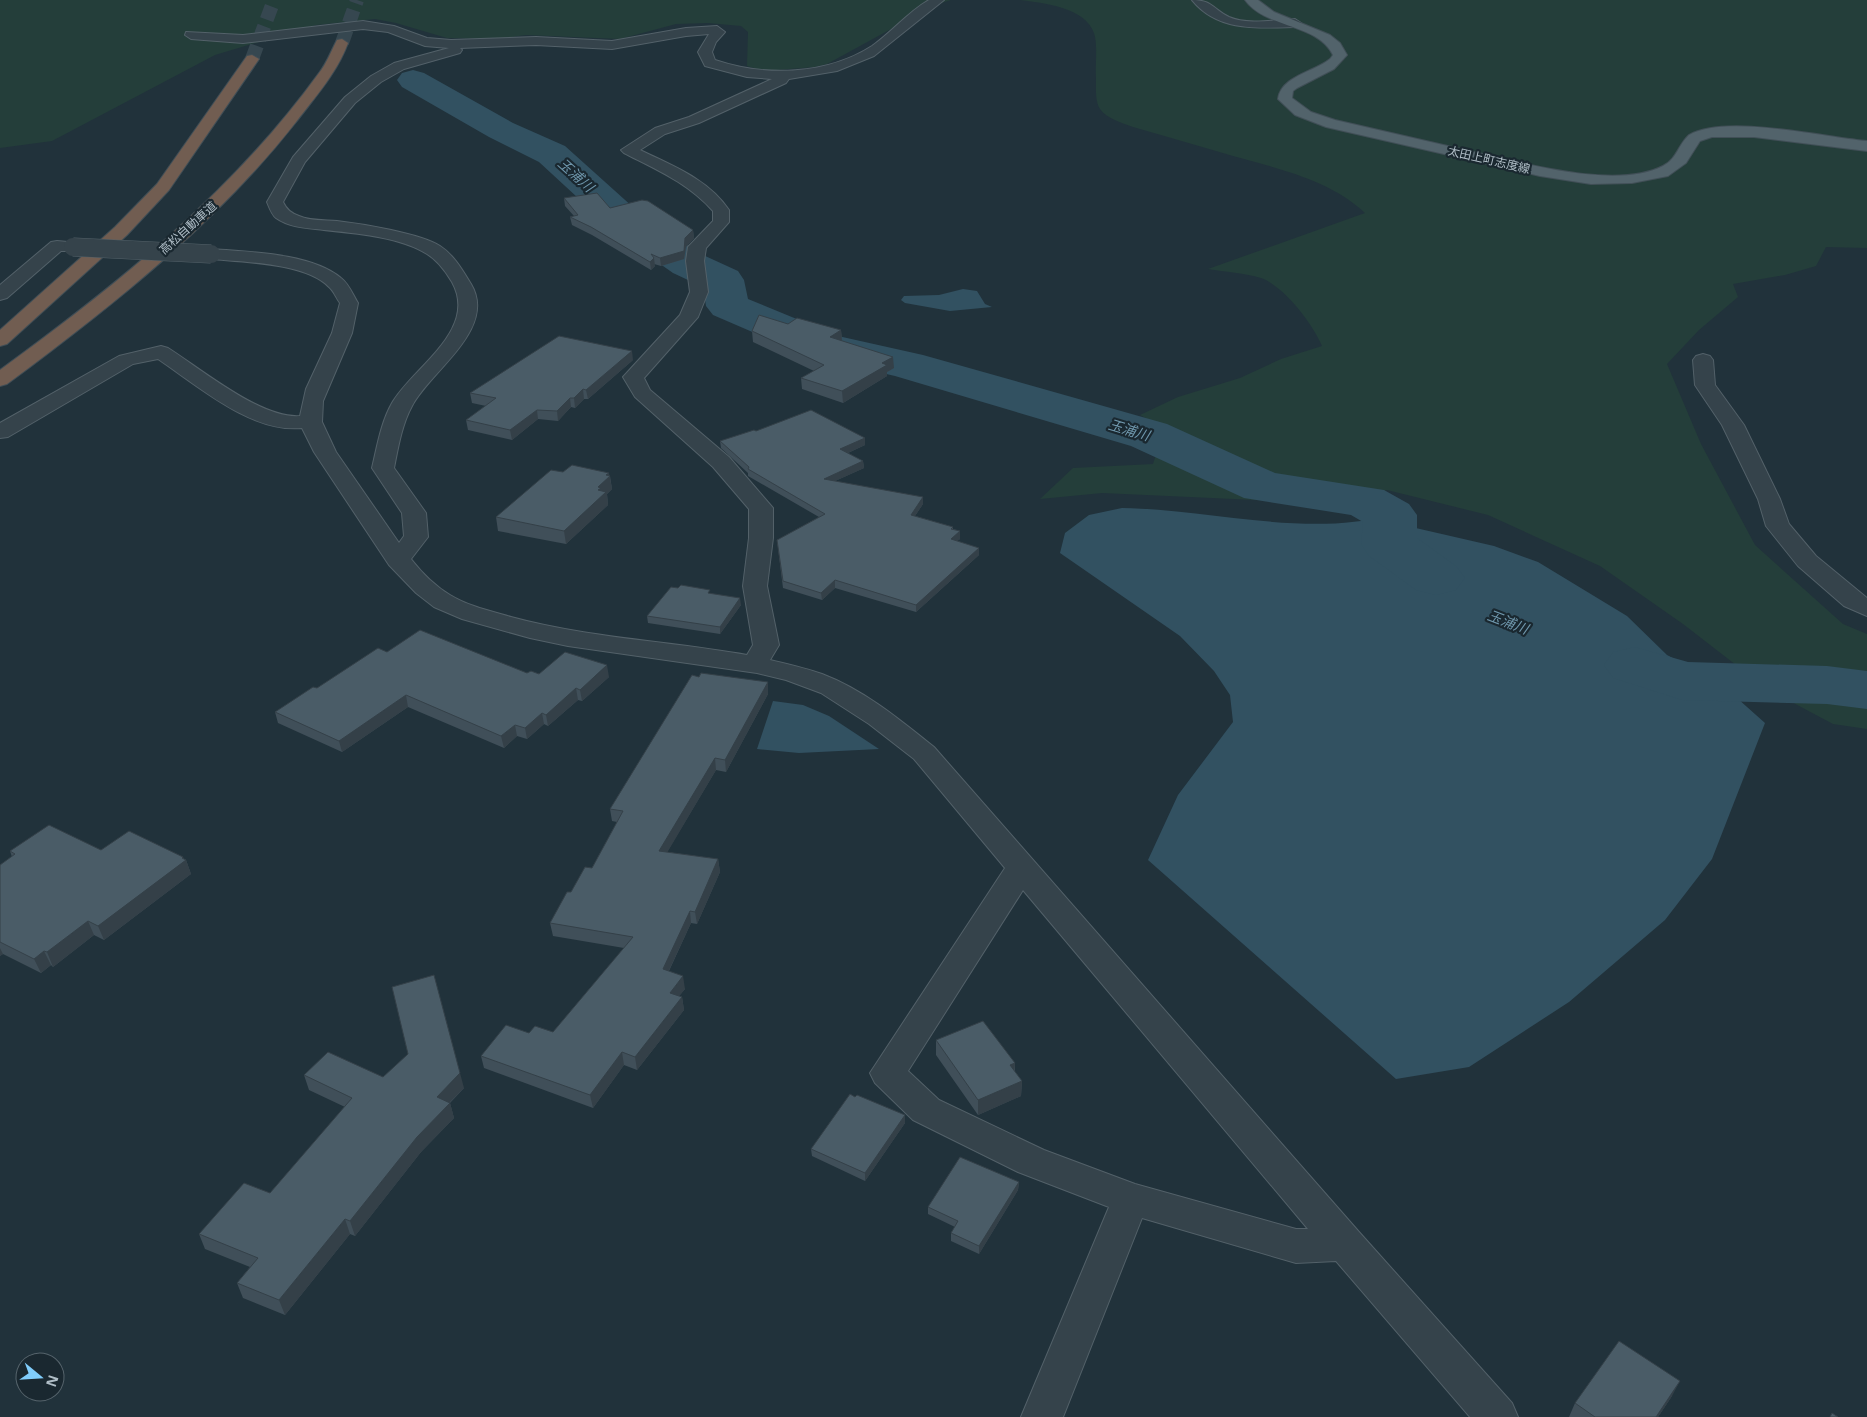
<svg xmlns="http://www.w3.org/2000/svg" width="1867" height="1417" font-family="'Noto Sans','Noto Sans JP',sans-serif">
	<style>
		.green { fill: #243e3a }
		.water { fill: #325161 }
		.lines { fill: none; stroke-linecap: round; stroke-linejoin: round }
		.river { fill: #325161; fill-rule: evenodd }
		.highway-tunnel { stroke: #364750; stroke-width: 14; stroke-dasharray: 14 7; stroke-linecap: butt }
		.minor-casing { stroke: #536169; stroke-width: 2 }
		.major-casing { stroke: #414f57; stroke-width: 2 }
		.highway-casing { stroke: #404e56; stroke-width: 2 }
		.minor { fill: #35434b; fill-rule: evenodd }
		.major { fill: #52636b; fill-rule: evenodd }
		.highway { fill: #715d51; fill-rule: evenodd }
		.minor-bridge-casing { stroke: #536169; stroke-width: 19; stroke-linecap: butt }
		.minor-bridge { stroke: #35434b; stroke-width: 18 }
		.wall { fill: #404f59 }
		.shaded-wall { fill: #344048 }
		.building { fill: #4a5c67; stroke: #344048 }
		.labels { text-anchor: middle; stroke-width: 4.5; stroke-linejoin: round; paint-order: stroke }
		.far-street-label { font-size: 12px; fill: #b0bec7; stroke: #1a2830 }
		.far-water-label { font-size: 14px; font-style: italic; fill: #6f97ac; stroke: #1a2830 }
	</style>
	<rect width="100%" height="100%" fill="#21323b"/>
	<path class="green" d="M0,0H951L935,5L827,64L815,67L764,71L747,66L748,32L741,26L708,23L676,24L620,39L526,35L498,39L447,38L396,23L375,19L316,25L215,55L52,141L0,148Z
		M1020,0H1867V248L1826,247L1816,266L1785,275L1733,284L1738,297L1699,330L1667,364L1701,444L1755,545L1843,624L1867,634V729L1833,724L1767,689L1683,624L1600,566L1488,515L1387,490L1322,503L1102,493L1040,499L1073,468L1153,464L1164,429L1140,415L1178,397L1240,378L1281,359L1322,346C1313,324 1284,286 1261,278C1245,273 1225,272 1208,269L1365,213C1330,180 1279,169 1233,156C1200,146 1167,137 1133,127C1123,123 1107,119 1100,109C1095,101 1096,88 1096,79C1095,65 1098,45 1094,33C1085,7 1043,3 1020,0Z"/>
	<path class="water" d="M963,289L977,291L985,304L992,307L950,311L905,303L901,300L904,296L939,295Z
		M1122,508C1207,509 1308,538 1390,515L1407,526L1494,546L1538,562L1627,616L1667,655L1719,682L1765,723L1712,859L1665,920L1569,1002L1469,1067L1396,1079L1148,860L1178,795L1233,722L1230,695L1214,671L1180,636L1060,553L1065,533L1089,515Z
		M773,701L803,705L829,716L879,749L799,753L757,749Z"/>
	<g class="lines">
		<path class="river" d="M413,70L424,73L513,123L565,146L644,217L703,255L738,271L744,280L748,299L838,336L923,355L1167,424L1275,473L1384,490L1409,504L1417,515V538L1456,566L1465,578L1456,590L1436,595L1416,590L1369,556L1361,544L1363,522L1351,515L1244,498L1131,446L895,376L808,356L713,315L706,306L703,287L673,273L616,233L539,162L489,137L402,87L397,80L402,73Z
			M1635,647L1688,662L1827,666L1867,671V709L1827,704L1682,700L1613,678L1604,665L1613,652Z"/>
		<path class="highway-tunnel" d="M342,43L357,0
			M252,59L274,0"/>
		<defs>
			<path id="minor" d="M929,0H944L874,56L837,71L789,79L786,83L699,123L665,134L640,150C673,166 708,179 729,210V222L706,248L704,261L708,292L698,317L644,378L650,390L729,457L773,508V538L767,586L779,645L770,660C787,664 805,668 822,674C864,690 899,719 934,747L1359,1232L1512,1403L1518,1417H1470L1336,1261L1296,1263L1142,1218L1063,1417H1021L1109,1207L1018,1172L913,1120L875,1083L870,1073L1005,868L914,759L869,724L821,693L786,680L757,673L568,646L530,638L462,619L434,607L416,593L389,565L314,452L302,428C251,433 198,386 158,359L133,364L8,437L0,438V423L119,356L161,346L168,348C201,369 261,419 300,416L306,389L332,333L340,303C336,298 334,291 329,287C306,263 243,262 211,259L205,258L202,254L205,250L211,249C248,252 311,253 341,278C349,284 353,295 358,303L352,333L323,401L322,422L336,452L399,543L404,536L402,513L372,468C377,447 381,422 392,403C413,367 479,330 452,282C446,272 437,260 427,254C401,237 354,233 324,230C308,228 290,228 276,218C272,215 269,207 267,202L293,157L345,97L371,76L394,63L449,48L425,46L388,32L363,29L243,43L191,39L185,35L186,32L243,35L363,21L394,26L427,38L451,40L536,37L612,41L686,28L717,26L725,32L716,42L712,52L715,60C765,77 827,75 872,46C892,32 908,12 929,0ZM709,34L698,52L705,66L747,77L772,79L689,117L655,128L621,150L624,153C657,170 688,183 713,211V221L688,247L686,261L690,292L680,315L623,377L635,397L713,467L749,509V538L743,586L753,645L747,655C668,641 588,638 511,617C490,611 468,606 450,595C435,586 422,573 411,559L428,537L426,513L394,468C398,448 402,424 412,406C430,371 498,329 471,284C463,271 454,255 440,246C419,233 362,224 337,221C325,220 310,221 299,216C291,213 287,210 283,202L305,162L355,103L381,82L404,69L460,53L462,50L460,48L536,45L612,49L686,36ZM1023,890L1308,1229H1296L1135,1184L1044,1150L939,1100L908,1071Z
				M1192,0C1212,0 1213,9 1229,17C1247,25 1276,20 1295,19L1301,23L1295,27C1258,28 1218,32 1192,0Z
				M57,241L79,243L82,247L79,251H61L7,298L0,300V285L51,242Z
				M1703,354L1710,356L1713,360L1715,385L1744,425L1780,499L1789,524L1816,556L1867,598V616L1844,606L1798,566L1766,526L1758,499L1722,425L1695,385L1693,360L1696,356Z"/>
			<path id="major" d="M1245,0H1258L1274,12L1330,35L1340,43L1347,55L1334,69L1297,88L1293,91L1292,98L1311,112L1335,120C1378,130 1422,140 1465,150C1517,161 1614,191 1663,166C1677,159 1678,145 1689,135C1725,114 1824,137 1867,141V151L1754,137H1712L1700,141L1686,163L1668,176L1632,183L1591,184L1540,176L1326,127L1295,115L1278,99C1281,76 1314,72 1330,59L1333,55C1318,23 1266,29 1245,0Z"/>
			<path id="highway" d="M342,39L348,43C337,73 315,97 296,122C215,225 112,306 7,384L0,386V370C118,284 232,193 319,73C327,63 331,51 337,40Z
				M252,55L259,59L169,190L127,235L7,344L0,346V330L115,227L157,184L247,56Z"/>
		</defs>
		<use href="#minor" class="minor-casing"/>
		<use href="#major" class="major-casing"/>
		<use href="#highway" class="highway-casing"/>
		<use href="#minor" class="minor"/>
		<use href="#major" class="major"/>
		<use href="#highway" class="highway"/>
		<defs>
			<path id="minor-bridge" d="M73,247L211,254"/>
		</defs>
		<use href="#minor-bridge" class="minor-bridge-casing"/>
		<use href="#minor-bridge" class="minor-bridge"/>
	</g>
	<path class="wall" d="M564,198L610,208L693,230L694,238L686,247L684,259L661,266L654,264L655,266L651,270L592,235L572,225L570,217L574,216L565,206Z
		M788,324L841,330L842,341L894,368L887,372V376L843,403L802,389L801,378L814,371L753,342L752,331Z
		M633,360L588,399H584L575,408L571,407L558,421L538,419L512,440L468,430L466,420L486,406L472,403L470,393Z
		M756,431L865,438V445L848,453L863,461L864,468L835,481L923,504L915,516L953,527V529L960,531V539L957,541L979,548V555L916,612L835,588L822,600L783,588L777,540L819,517L748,476V473L721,448L720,441Z
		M563,472L610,476L612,489L607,494L608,505L566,544L498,531L496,517Z
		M710,593L741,605L720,634L648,623L647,616Z
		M527,673L609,677L582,701L578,700L548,726L544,724L527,739L517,736L504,748L408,707L342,752L278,723L275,712L317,688Z
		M699,677L768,682V694L726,772L716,770L667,852L718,859L720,872L697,924L691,923L669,971L685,989L679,996L682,997L684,1010L637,1070L624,1065L593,1108L484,1068L481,1056L529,1033L553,1032L624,948L553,936L550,923L571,892L592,868L617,822L612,821L610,809Z
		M101,850L184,859L186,860L191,874L104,940L94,935L53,967L51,965L41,973L3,954L0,956V865L12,857L10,851Z
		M936,1040L1015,1063V1072L1022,1081L1021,1096L978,1115L936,1055Z
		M304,1075L464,1088L450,1103L454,1118L421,1152L355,1236L350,1234L285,1315L243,1298L237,1283L250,1267L205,1249L199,1234L270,1193L345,1107L309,1090Z
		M855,1097L905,1115V1123L865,1181L812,1156L811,1149Z
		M1019,1182L1018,1190L979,1254L951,1241V1233L955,1227L928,1214V1207Z
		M1672,1396L1658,1417H1569L1575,1403Z"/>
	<path class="shaded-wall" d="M693,230L694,238L686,247L684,259L661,266L660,258L685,238Z
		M654,258L655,266L651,270L650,262Z
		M841,330L842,341L830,337Z
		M632,351L633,360L588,399L586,390Z
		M893,357L894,368L887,372V376L843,403L842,391L882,363Z
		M583,389L584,399L575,408L574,398Z
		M570,398L571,407L558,421L557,411Z
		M537,410L538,419L512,440L510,430Z
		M865,438V445L841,456L840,449Z
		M863,461L864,468L824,486V479Z
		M609,473L612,489L607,494L608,505L566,544L564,531L606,475Z
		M923,497V504L911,522V515Z
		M960,531V539L951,546V539Z
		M979,548V555L916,612V605Z
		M835,580V588L822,600L821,593Z
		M740,598L741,605L720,634V627Z
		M607,665L609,677L582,701L580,690Z
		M768,682V694L726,772L725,760Z
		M576,688L578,700L548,726L546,715Z
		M406,695L408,707L342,752L339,741Z
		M542,713L544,724L527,739L525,728Z
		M515,725L517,736L504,748L501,736Z
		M715,758L716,770L661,863L659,851Z
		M183,857L185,860H186L191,874L104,940L98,926Z
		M718,859L720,872L697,924L695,912Z
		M690,911L691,923L664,981L663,969Z
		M88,921L94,935L53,967L47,952Z
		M0,948L3,954L0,956Z
		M44,951L51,965L41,973L34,959Z
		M683,976L685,989L671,1006L670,993Z
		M682,997L684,1010L637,1070L635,1057Z
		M622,1052L624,1065L593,1108L590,1095Z
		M1015,1063L1014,1078L1010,1065Z
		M460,1073L464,1088L441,1111L437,1097Z
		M1022,1081L1021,1096L978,1115V1100Z
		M450,1103L454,1118L421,1152L355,1236L350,1221L417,1137Z
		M905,1115V1123L865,1181V1173Z
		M1019,1182L1018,1190L979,1254V1246Z
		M345,1219L350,1234L285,1315L279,1300Z
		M1680,1381L1672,1396L1658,1417H1656Z"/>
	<path class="building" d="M597,193L610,208L642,200L648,201L693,230L685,238L684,251L660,258L651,254L654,258L650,262L591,227L570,217L578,215L564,198Z
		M759,315L788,324L797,318L841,330L830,337L893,357L882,363L887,365L842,391L801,378L824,365L752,331Z
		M559,336L632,351L586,390L583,389L574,398H570L557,411L537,410L510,430L466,420L496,398L470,393Z
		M811,410L865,438L840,449L863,461L824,479L923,497L911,515L953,527L951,529L960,531L951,539L979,548L916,605L835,580L821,593L783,581L777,540L825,514L748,469L749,467L720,441L754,430L756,431Z
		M572,465L609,473L606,475L610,476L598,487L601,488L598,490L606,492L564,531L496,517L551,470L563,472Z
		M681,585L710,590L708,593L740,598L720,627L647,616L671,587L678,588Z
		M420,630L527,673L531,671L539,674L565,652L607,665L580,690L576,688L546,715L542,713L525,728L515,725L501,736L406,695L339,741L275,712L313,687L317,688L378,648L387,652Z
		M701,673L768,682L725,760L715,758L659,851L718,859L695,912L690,911L663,969L683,976L670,993L682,997L635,1057L622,1052L590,1095L481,1056L506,1025L529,1033L535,1026L553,1032L633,937L550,923L567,892H571L585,867L592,868L623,811L610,809L692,675L699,677Z
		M49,825L101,850L129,831L183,857L182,858L186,860L98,926L88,921L47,952L44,951L34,959L0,942V865L15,854L10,851Z
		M434,975L460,1073L437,1097L450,1103L417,1137L350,1221L345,1219L279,1300L237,1283L258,1258L199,1234L244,1183L270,1193L352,1098L304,1075L328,1052L383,1077L408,1054L392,987Z
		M983,1021L1015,1063L1010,1065L1022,1081L978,1100L936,1040Z
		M850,1094L855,1097L857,1095L905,1115L865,1173L811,1149Z
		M960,1157L1019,1182L979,1246L951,1233L958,1221L928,1207Z
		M1619,1341L1680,1381L1656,1417H1595L1575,1403Z
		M1832,1413L1838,1417H1830Z"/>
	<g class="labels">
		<g class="far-street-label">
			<text transform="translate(1489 160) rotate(13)" y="4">太田上町志度線</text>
			<text transform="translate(188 228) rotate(-42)" y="4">高松自動車道</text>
		</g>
		<g class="far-water-label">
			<text transform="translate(576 175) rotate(42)" y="5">玉浦川</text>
			<text transform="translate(1129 430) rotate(17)" y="5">玉浦川</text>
			<text transform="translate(1508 622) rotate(21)" y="5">玉浦川</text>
		</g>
	</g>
	<g transform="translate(40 1377) rotate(108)"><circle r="24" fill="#1a2830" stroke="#56646c"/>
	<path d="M0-4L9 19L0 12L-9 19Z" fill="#80cdfb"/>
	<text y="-8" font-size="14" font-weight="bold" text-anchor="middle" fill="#b0bec7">N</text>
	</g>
</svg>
